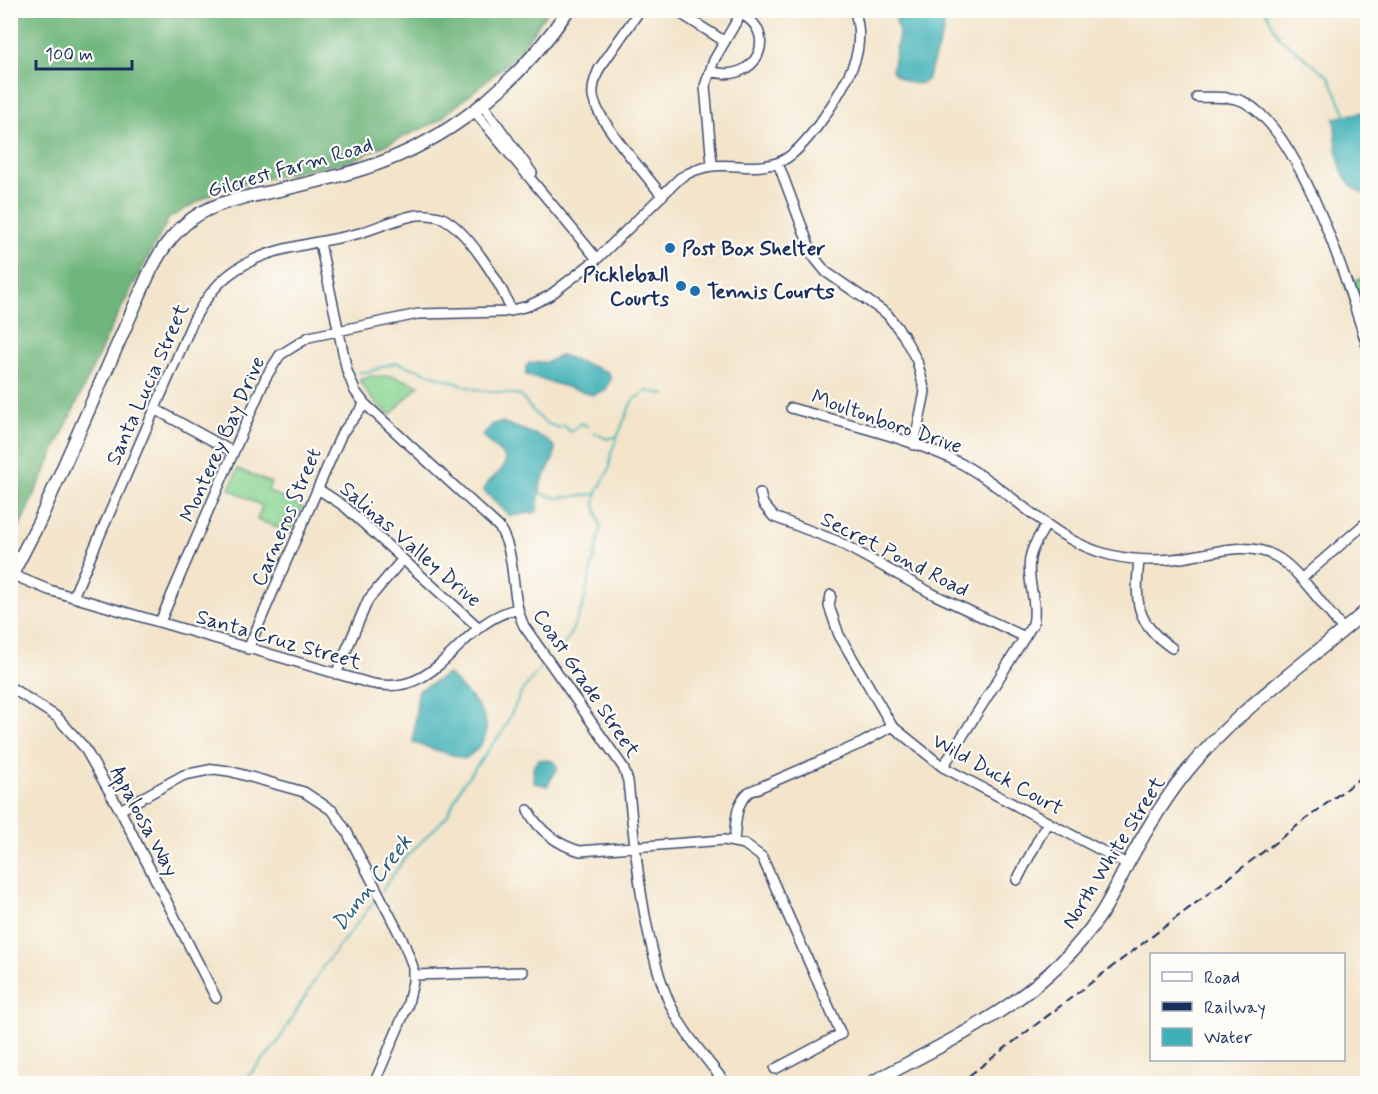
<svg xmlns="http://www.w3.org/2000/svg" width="1378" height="1094" font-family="Mynerve,sans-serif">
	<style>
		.green { fill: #88d491; stroke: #528278; stroke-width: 1.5 }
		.forest { fill: #6eb67b; stroke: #44726c; stroke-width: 1.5 }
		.water { fill: #3eb0b6; stroke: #2c708a; stroke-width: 1.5 }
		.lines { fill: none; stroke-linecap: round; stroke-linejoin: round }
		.stream { stroke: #3eb0b6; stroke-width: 2 }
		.minor-casing { stroke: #3b4a6e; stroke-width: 12 }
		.major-casing { stroke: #3b4a6e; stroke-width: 15 }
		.minor { stroke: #fff; stroke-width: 9 }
		.major { stroke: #fff; stroke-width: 12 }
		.rail { stroke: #1b2f5e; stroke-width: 2; stroke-dasharray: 9 4.5; stroke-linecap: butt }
		.poi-dot { fill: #1f6fb2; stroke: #fdfcf7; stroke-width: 2 }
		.labels { text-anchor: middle; stroke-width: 4.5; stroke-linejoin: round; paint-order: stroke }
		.street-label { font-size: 21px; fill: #1b2f5e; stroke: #fdfcf7 }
		.poi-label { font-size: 21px; font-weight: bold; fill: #1b2f5e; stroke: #fdfcf7; text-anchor: start }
		.water-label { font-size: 22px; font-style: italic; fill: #275c7d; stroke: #fdfcf7 }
	</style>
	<rect width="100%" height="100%" fill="#fdfcf7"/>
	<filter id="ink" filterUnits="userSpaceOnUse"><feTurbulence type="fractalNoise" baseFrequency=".0167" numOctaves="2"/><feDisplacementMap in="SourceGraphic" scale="12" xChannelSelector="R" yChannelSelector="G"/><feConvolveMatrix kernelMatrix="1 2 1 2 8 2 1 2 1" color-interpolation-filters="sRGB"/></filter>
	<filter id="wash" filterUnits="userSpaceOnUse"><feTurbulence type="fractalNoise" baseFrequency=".008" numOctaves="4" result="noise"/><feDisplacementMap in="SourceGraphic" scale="24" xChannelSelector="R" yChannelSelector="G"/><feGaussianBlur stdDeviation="1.35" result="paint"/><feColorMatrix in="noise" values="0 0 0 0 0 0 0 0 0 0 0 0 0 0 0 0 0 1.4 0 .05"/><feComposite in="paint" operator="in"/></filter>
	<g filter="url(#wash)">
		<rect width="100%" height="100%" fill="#f3e4ca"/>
		<path class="green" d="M1367,277V348L1345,283Z
			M372,376H393L419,385L390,415L370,397L359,380Z
			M238,469L271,483L268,491L302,507L291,532L257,520L262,506L229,489Z"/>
		<path class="forest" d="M11,10H548V11L515,57L438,121L350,161L224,187L169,218L113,324L11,545Z"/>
		<path class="water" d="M894,11C910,10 935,8 944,23L943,33L927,80C918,89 898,80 892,70L899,34Z
			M1367,111H1368L1367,195C1334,184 1338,147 1334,118Z
			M561,355L608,372L611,378L606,390L593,395L526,375V367L529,363L547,362Z
			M502,422L544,438L555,447L554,457L541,483L537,512L510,516L483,490C488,477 508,472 505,457L482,436L493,424Z
			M448,674C474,701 510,728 465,759L413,743L418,691Z
			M538,759L553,761L558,768L547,786L534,783L533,769Z"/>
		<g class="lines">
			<path class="stream" d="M1265,10L1279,37L1329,77L1346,115L1354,116
				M359,372C374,374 383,363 398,363L474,389L520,395C532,410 540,423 559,428L564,425L570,432L581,423L587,426
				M593,432L607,439L618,436
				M539,493L558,498L596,494
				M557,652L568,639L583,606L601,528L595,505L597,492L609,470L612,450L632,401L647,391L665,394
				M382,891L404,859L447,816L462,785L503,731L522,691L540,668
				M241,1084L276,1045L324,965L377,898"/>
		</g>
	</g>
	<g filter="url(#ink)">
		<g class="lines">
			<defs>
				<path id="minor" d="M640,10L599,69C595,78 592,87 593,96C596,120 646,174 662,196
					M675,10L724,41
					M710,71C758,86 779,32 741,14
					M1197,97C1211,98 1233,95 1246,103C1303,136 1349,287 1368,349
					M483,105L532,173
					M475,112C516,162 557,210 597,259
					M778,163L813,256L826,272L887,314L903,335L917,361L925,392L914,445
					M712,164L705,86L714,60L743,10
					M320,243L347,371L355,391L365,404L499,527C518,556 509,595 524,626L623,767L628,781C635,848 642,934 667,997C679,1028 705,1057 726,1084
					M791,408C844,423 911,438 960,463C1012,490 1051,541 1110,555C1131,560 1152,561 1173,559C1208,556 1242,539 1275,556C1297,567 1326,610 1343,629
					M155,409L233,452
					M318,489L344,506L478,627
					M760,493L763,504L774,517L837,541L933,594L1025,637
					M1139,560C1135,601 1135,623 1172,648
					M13,575L49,590L369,683C441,701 456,622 517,609
					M1301,579L1368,521
					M831,595L829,606L839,635L892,726L943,767L1127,864
					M73,597L193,321C204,300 218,281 237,269C273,245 320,244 360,233C379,227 398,218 417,215C425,214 432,215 440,217C466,227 502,285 511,311
					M160,622L266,377L280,355L309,337L418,314L504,312L528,306L549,296L597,259L680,178C718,154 741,174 777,163C805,154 846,87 855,60C860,45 860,25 854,10
					M248,649L342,433L365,404
					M336,674L368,600L402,560
					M10,687L57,717L84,747L120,810L216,998
					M943,767L1033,624C1038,601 1026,581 1030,558C1032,546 1040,535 1046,525
					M120,810L184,775L214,769L229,771L304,792L333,811L347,832L404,943L413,967V982L407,1007L374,1084
					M528,810C538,830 558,845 580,851L724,840L744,844L762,857L841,1034L775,1069
					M734,841C736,824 735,803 749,792L862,743L892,726
					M1017,880L1047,823
					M413,975L523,972"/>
				<path id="major" d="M10,578L39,522L147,278C158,254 171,234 193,218C217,201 247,197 275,191C312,182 349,175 385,161C460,132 523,77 568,10
					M869,1084C954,1038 1043,1000 1099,917C1110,901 1118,883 1127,865C1145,832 1164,799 1188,770C1239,708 1308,662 1368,609"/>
			</defs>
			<use href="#minor" class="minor-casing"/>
			<use href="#major" class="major-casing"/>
			<use href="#minor" class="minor"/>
			<use href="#major" class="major"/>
			<path class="rail" d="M958,1084L1368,772"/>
		</g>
	</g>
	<g class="poi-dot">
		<circle cx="670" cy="248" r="6"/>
		<circle cx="681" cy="286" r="6"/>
		<circle cx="695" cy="291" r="6"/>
	</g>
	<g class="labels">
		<g class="street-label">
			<text transform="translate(290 167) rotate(-16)" y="7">Gilcrest Farm Road</text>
			<text transform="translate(147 384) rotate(-66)" y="7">Santa Lucia Street</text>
			<text transform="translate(887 421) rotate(19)" y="7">Moultonboro Drive</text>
			<text transform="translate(222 439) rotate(-66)" y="7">Monterey Bay Drive</text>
			<text transform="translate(286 517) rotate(-67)" y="7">Carneros Street</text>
			<text transform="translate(411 544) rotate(41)" y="7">Salinas Valley Drive</text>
			<text transform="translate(895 554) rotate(27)" y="7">Secret Pond Road</text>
			<text transform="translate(279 639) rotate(16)" y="7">Santa Cruz Street</text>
			<text transform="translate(587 683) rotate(56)" y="7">Coast Grade Street</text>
			<text transform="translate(998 774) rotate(29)" y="7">Wild Duck Court</text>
			<text transform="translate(145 821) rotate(62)" y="7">Appaloosa Way</text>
			<text transform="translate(1113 852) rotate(-58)" y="7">North White Street</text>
		</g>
		<g class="poi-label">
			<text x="682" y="255">Post Box Shelter</text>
			<text x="669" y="281" text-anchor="end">Pickleball<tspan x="669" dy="24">Courts</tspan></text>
			<text x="707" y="298">Tennis Courts</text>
		</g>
		<g class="water-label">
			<text transform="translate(371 882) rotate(-52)" y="8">Dunn Creek</text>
		</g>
	</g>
	<rect width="1378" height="1094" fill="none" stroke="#fdfcf7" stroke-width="36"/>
	<rect x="1150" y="953" width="195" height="108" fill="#fdfcf7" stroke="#a3aaba" stroke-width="1.5"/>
	<rect x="1162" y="972" width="30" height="9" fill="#ffffff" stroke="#a3aaba" stroke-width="1.5"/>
	<text x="1204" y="983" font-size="18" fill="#1b2f5e">Road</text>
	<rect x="1162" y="1002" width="30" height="9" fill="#1b2f5e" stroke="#a3aaba" stroke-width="1.5"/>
	<text x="1204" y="1013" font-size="18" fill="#1b2f5e">Railway</text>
	<rect x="1162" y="1028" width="30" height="18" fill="#3eb0b6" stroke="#a3aaba" stroke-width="1.5"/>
	<text x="1204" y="1043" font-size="18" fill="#1b2f5e">Water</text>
	<path d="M36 60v9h96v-9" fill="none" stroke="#1b2f5e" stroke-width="3"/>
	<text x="45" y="60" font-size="18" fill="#1b2f5e" stroke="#fdfcf7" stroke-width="4.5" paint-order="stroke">100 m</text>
</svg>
